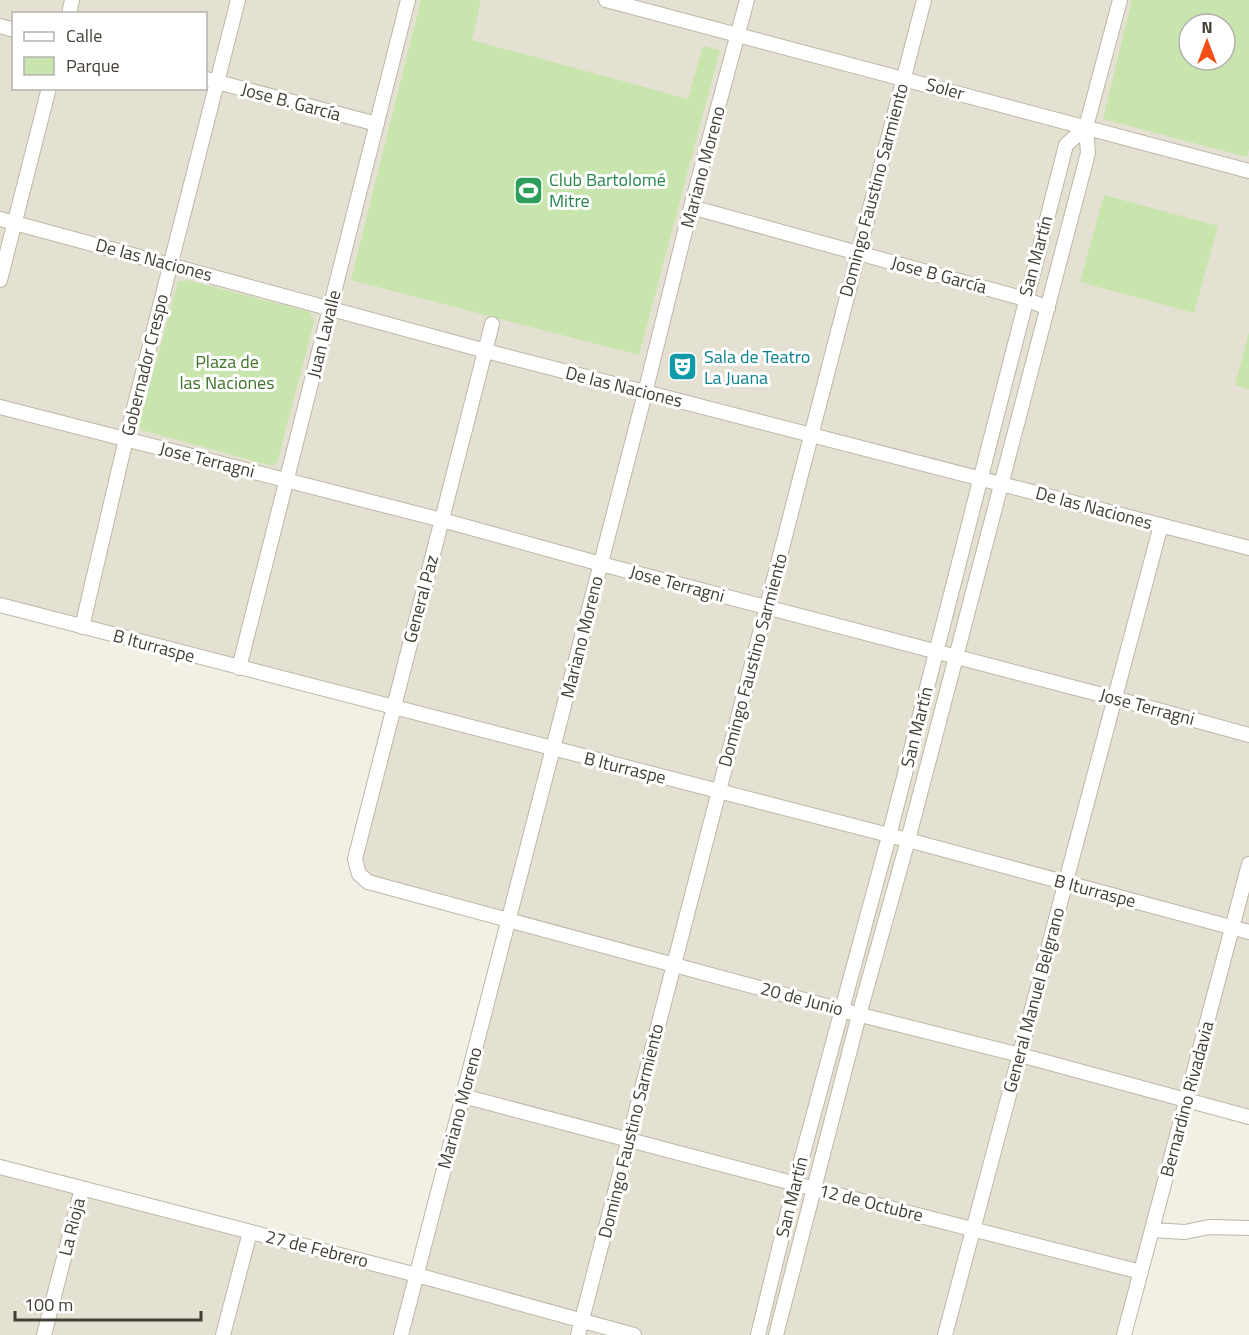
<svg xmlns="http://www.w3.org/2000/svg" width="1249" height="1335" font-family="'Titillium Web',sans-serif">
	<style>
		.residential { fill: #e5e1d2; fill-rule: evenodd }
		.green { fill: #c7e5ad; fill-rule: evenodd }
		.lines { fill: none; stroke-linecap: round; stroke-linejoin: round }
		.street-casing { stroke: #bdb7a7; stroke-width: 16 }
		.street { stroke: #fff; stroke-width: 14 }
		.labels { text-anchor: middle; stroke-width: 6; stroke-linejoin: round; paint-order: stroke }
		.street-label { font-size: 18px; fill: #433f34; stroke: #fff }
		.leisure-label { font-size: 18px; fill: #27864d; stroke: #fff; text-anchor: start }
		.culture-label { font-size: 18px; fill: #0d838f; stroke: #fff; text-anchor: start }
		.park-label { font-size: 18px; fill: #3f732a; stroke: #fff }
	</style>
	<rect width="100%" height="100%" fill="#f2efe4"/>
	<path class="residential" d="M0,0H1249V1117L1187,1099L1124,1335H0V1166L417,1274L509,920L368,882L355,859L393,709L0,612ZM14,14H206V88H14ZM1189,24H1225V60H1189Z"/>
	<path class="green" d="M421,0H481L472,40L688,99L703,46L720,50L639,355L351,280Z
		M1132,0H1249V149L1247,157L1103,119ZM1189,24H1225V60H1189Z
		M1104,195L1218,226L1194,313L1080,282Z
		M187,280L310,312L314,322L277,463L272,466L142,430L139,424L178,282Z
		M1249,332V389L1235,385Z"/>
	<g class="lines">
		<defs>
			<path id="street" d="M606,0L1249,171
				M69,14L72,0
				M0,26L14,30
				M206,79L377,124
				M691,207L1025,299L1048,308
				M0,219L486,351L1249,548
				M0,280L49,88
				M492,324L355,859L359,874L368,882L841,1010L1020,1055L1249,1117
				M0,407L442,520L601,564L1114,698L1249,735
				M0,605L908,840L1249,932
				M82,627L126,439L238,0
				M239,668L408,0
				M463,1096L815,1189L1141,1272
				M0,1167L417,1275L634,1335
				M1152,1230L1185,1232L1209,1227L1249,1228
				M44,1335L82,1188
				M223,1335L250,1232
				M401,1335L645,393L691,207L747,0
				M578,1335L924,0
				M758,1335L795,1183L889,836L1066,145L1086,127
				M776,1335L859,1015L908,840L1088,153L1086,127L1120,0
				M945,1335L1161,525
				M1124,1335L1249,864"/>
		</defs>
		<use href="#street" class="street-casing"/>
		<use href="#street" class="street"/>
	</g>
	<defs>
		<symbol id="stadium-square" viewBox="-11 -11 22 22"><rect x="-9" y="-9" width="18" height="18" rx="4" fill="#2e9e5b" stroke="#fff"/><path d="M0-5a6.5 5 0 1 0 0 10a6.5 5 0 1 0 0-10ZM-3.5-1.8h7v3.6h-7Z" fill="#fff"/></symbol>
		<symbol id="theatre-square" viewBox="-11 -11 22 22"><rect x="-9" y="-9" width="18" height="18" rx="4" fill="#0f9aa8" stroke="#fff"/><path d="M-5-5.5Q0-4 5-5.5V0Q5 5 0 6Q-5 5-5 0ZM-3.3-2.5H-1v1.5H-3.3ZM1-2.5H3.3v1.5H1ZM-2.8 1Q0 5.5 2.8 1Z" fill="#fff"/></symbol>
	</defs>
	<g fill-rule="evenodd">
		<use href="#stadium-square" x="512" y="174" width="33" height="33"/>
		<use href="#theatre-square" x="666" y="350" width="33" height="33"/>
	</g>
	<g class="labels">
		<g class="street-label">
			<text transform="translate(945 89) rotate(15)" y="6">Soler</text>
			<text transform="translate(291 102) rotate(15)" y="6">Jose B. García</text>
			<text transform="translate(703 167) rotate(-75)" y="6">Mariano Moreno</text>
			<text transform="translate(874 190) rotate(-75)" y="6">Domingo Faustino Sarmiento</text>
			<text transform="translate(1036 256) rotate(-75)" y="6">San Martín</text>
			<text transform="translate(154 260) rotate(15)" y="6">De las Naciones</text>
			<text transform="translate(939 275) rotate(15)" y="6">Jose B García</text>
			<text transform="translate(324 334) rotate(-76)" y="6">Juan Lavalle</text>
			<text transform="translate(145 365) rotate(-76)" y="6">Gobernador Crespo</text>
			<text transform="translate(624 387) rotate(14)" y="6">De las Naciones</text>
			<text transform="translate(207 460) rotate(14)" y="6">Jose Terragni</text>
			<text transform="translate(1094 508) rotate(15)" y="6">De las Naciones</text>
			<text transform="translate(677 584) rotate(15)" y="6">Jose Terragni</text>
			<text transform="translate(421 599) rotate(-75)" y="6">General Paz</text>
			<text transform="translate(582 637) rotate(-76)" y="6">Mariano Moreno</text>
			<text transform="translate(154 646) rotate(15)" y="6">B Iturraspe</text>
			<text transform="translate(753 660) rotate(-75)" y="6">Domingo Faustino Sarmiento</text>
			<text transform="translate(1147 707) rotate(15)" y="6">Jose Terragni</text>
			<text transform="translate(917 727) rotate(-76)" y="6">San Martín</text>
			<text transform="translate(625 768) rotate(14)" y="6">B Iturraspe</text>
			<text transform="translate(1095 891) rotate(15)" y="6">B Iturraspe</text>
			<text transform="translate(802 999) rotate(15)" y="6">20 de Junio</text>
			<text transform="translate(1034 1000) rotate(-75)" y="6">General Manuel Belgrano</text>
			<text transform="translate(1187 1099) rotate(-75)" y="6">Bernardino Rivadavia</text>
			<text transform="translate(460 1108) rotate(-75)" y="6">Mariano Moreno</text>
			<text transform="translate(631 1131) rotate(-76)" y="6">Domingo Faustino Sarmiento</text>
			<text transform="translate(792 1197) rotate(-76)" y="6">San Martín</text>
			<text transform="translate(871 1203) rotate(14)" y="6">12 de Octubre</text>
			<text transform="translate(72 1227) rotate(-76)" y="6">La Rioja</text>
			<text transform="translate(317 1249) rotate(14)" y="6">27 de Febrero</text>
		</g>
		<g class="leisure-label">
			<text x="549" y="186">Club Bartolomé<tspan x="549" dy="21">Mitre</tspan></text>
		</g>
		<g class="culture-label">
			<text x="704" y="363">Sala de Teatro<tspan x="704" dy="21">La Juana</tspan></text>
		</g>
		<g class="park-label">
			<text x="227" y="368">Plaza de<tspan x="227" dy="21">las Naciones</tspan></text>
		</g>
	</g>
	<rect x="12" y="12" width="195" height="78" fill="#ffffff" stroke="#b4b2ae" stroke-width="1.5"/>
	<rect x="24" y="32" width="30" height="9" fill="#ffffff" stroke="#b4b2ae" stroke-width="1.5"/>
	<text x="66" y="42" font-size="18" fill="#433f34">Calle</text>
	<rect x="24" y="57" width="30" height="18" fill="#c7e5ad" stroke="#b4b2ae" stroke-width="1.5"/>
	<text x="66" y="72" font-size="18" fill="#433f34">Parque</text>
	<g transform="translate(1207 42)"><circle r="28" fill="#ffffff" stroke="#b4b2ae" stroke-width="1.5"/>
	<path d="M0-4.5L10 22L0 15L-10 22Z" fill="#f44e19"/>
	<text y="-9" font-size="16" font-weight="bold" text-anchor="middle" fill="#433f34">N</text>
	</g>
	<path d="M15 1311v9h186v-9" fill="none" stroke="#433f34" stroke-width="3"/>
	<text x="24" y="1311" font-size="18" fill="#433f34" stroke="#ffffff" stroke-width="4.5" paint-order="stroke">100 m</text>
</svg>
